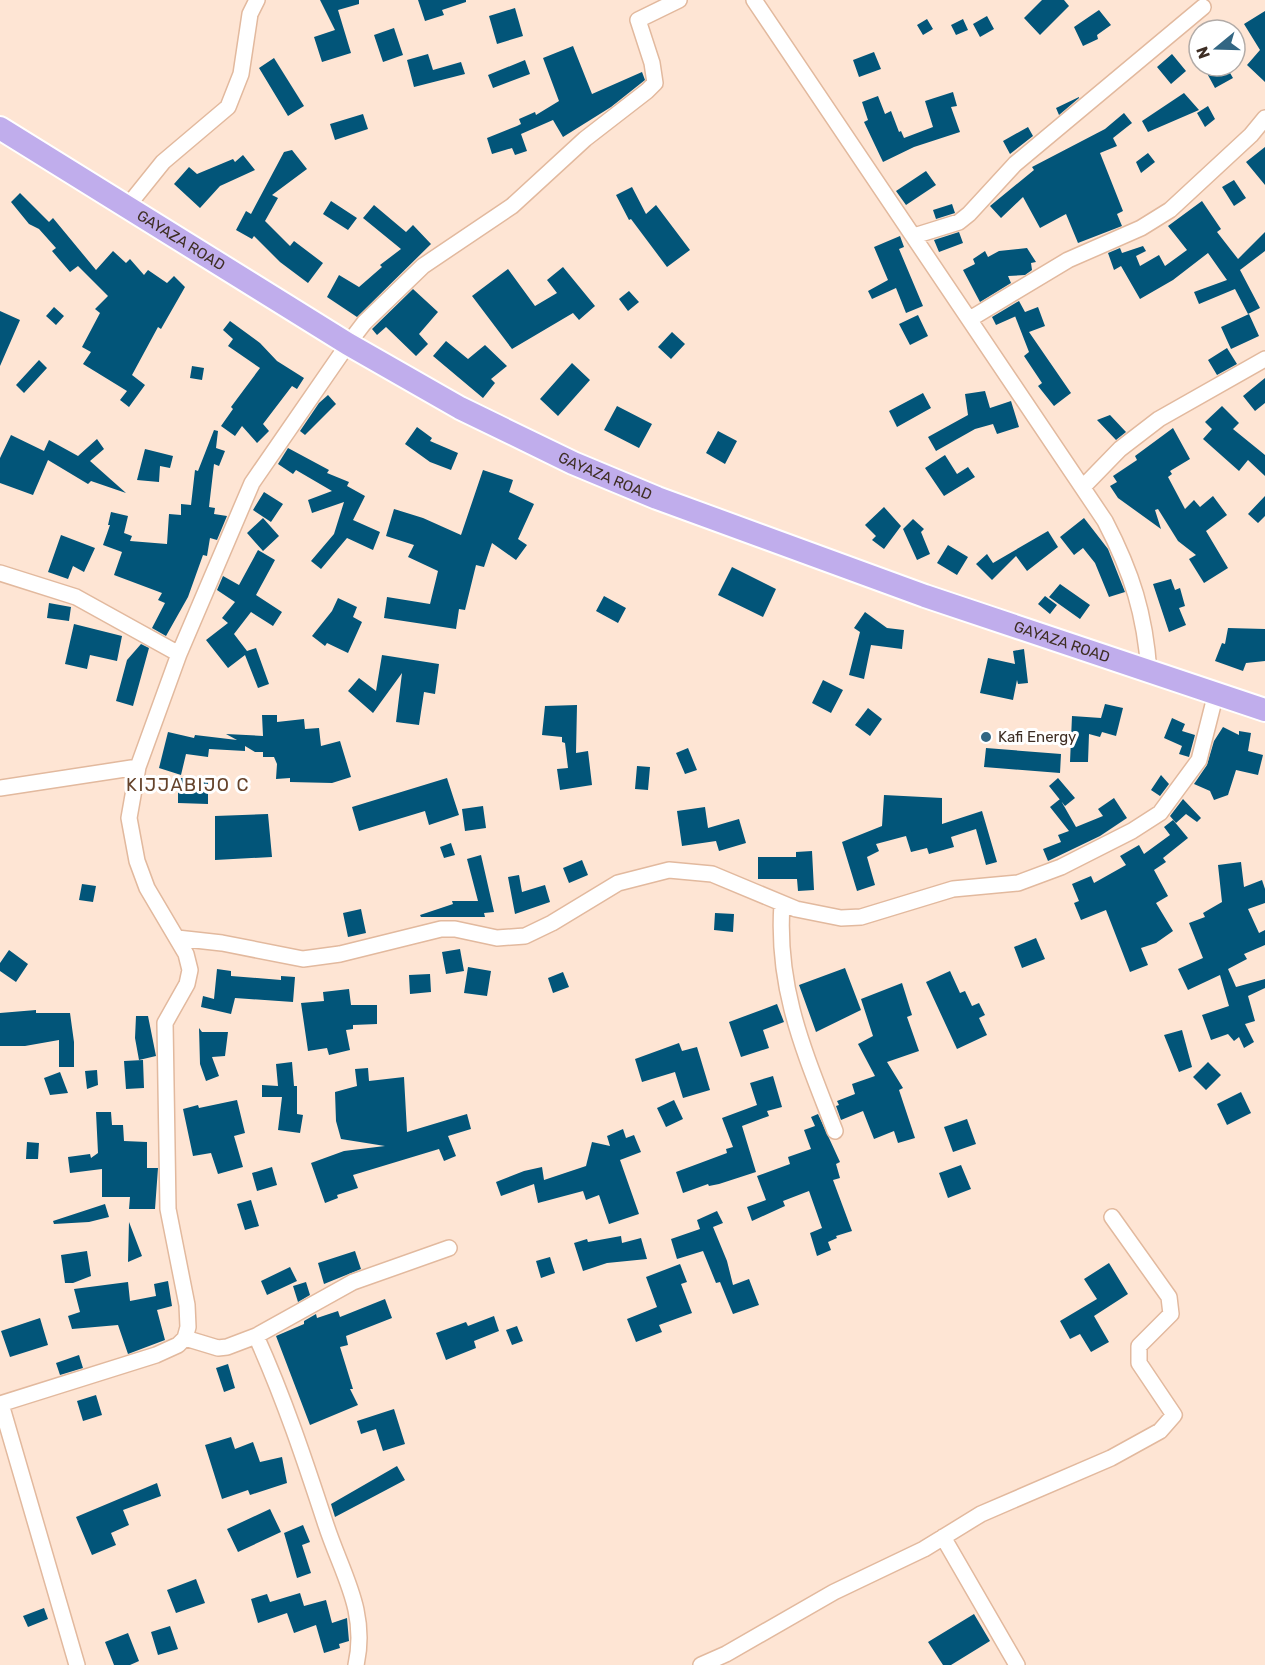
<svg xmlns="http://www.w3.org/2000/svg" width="1265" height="1665" font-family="Rubik,sans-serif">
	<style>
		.building { fill: #025579 }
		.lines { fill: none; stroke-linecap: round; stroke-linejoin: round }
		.minor-casing { stroke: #e2b99e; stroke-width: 18 }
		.primary-casing { stroke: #fff; stroke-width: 26 }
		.minor { stroke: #fff; stroke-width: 15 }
		.primary { stroke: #c0adec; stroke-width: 22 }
		.poi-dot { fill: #326683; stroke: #fff; stroke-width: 2 }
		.labels { text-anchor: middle; stroke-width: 6; stroke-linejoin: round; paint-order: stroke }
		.street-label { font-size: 15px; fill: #3e2e24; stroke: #fff }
		.poi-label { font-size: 15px; fill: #3e2e24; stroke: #fff; text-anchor: start }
		.quarter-label { font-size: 18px; letter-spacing: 1.5px; fill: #65432b; stroke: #fff }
	</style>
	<rect width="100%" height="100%" fill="#fee5d4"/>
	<path class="building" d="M320,0H359V4L338,10L351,53L322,62L314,37L335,30Z
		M418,0H466V2L442,10L444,15L425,21Z
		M1042,0H1064L1069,6L1040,35L1024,18Z
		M515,8L523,36L497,44L489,16Z
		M1099,10L1111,25L1097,35L1098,39L1083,46L1074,27Z
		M1265,11V82L1247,65L1260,50L1244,24Z
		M987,16L994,29L980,37L973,24Z
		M927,19L933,29L923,35L917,25Z
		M963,19L968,30L956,35L951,25Z
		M394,28L403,55L383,62L374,35Z
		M573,46L592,94L642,72L645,80L611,107L563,137L553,120L521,134L527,151L515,155L512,148L492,154L487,138L517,126L521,124L519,119L535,112L536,115L559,101L543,58Z
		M874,52L881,69L859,77L853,60Z
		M428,54L433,70L461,62L465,74L414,87L407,60Z
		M1172,54L1186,71L1171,84L1157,67Z
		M274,58L304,106L288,116L259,68Z
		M525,60L530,74L493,88L488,75Z
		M1203,66H1226L1233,78L1215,88Z
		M953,92L957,106L951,107L960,132L914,147L883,162L864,122L868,120L862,102L878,96L885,114L891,111L899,132L901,131L904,138L933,127L925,101Z
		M1184,93L1199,110L1148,132L1142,121Z
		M1079,97V98L1059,115L1056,108Z
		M1208,106L1215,119L1205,127L1197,113Z
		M1124,113L1132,123L1113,138L1117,146L1100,153L1123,211L1117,214L1122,226L1078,243L1066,214L1040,228L1023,197L1001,218L990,206L1034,170L1032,167L1105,129Z
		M363,114L368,129L335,140L330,124Z
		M1028,127L1033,136L1010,154L1003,141Z
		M1265,147V185L1246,162Z
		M292,150L307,169L272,195L278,198L265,221L290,246L294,241L323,263L308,283L280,262L254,236L252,239L236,230L246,211L251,214L284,152Z
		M1148,153L1155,162L1141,173L1136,162Z
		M243,155L255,170L220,186L200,208L174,184L189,167L197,174L233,159L235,162Z
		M926,171L936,185L906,205L896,191Z
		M1234,180L1246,198L1234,206L1222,187Z
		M632,187L646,214L656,205L690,250L667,267L631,219L629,220L616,195Z
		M20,193L49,222L53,218L96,270L113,251L126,263L130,259L144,275L148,270L167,283L174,276L185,287L161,329L158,327L132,375L145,385L129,407L120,400L127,391L83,364L91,352L82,347L100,313L95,309L108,296L78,266L70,272L52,251L56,248L39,229L29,224L11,202Z
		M331,201L357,218L348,230L323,214Z
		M1202,201L1221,229L1217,232L1238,259L1265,232V251L1240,270L1260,308L1248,314L1235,289L1199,304L1194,292L1227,280L1208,253L1173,280L1140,299L1121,266L1114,270L1108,253L1120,248L1122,253L1143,246L1146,251L1136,256L1140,266L1159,255L1165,266L1187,250L1168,226Z
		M952,204L955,213L936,219L933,210Z
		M374,205L406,232L413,225L431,244L357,317L327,297L339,275L359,287L382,267L380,265L401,249L363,218Z
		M959,232L963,243L939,252L934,240Z
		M900,236L904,247L899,249L923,306L906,313L896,288L872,299L868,291L888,280L874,247Z
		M1027,248L1036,262L1031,263L1032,270L1025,275L1008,276L1011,283L980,302L963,270L975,264L973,259L985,251L988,257L999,251Z
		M563,267L595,306L579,320L573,313L512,349L472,296L508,269L535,306L557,293L547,280Z
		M413,289L438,312L419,334L428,344L416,356L386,327L377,335L372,329Z
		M629,291L639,302L628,311L619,299Z
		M1019,301L1025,312L996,325L992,317Z
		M54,307L64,316L56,325L46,316Z
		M1038,307L1045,326L1029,332L1071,393L1054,406L1038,386L1042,383L1024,356L1029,352L1015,316Z
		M0,311L20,320L0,366Z
		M1249,314L1259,336L1231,349L1221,327Z
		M918,315L928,336L910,345L899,324Z
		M230,321L260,343L277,361L304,378L297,389L292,386L263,424L269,431L257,443L242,426L235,436L221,426L233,409L231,407L260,368L228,346L233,339L223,330Z
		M672,332L685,344L671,359L658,347Z
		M446,341L468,359L485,345L507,366L491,379L495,383L483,398L433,356Z
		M1227,348L1237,364L1217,375L1208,360Z
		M39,360L47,368L24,393L16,385Z
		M572,363L590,380L558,416L540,399Z
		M192,366L204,368L202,380L190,378Z
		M1265,378V403L1255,411L1243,396Z
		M985,391L990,408L1011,401L1019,427L997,434L993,424L975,429L936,451L928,437L968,415L965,394Z
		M923,393L931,408L897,427L889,411Z
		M328,395L336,404L305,435L300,431L319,403Z
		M617,406L652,424L639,448L604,430Z
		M1222,406L1239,423L1233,429L1265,455V476L1248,460L1239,471L1203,439L1212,429L1205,422Z
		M1110,415L1126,432L1116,440L1097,420Z
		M417,427L432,438L430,441L458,453L451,470L430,462L405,444Z
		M1173,428L1190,459L1170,471L1172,474L1168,477L1185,509L1194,500L1200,507L1213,496L1227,515L1206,531L1228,568L1204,583L1189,559L1196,555L1178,541L1158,509L1155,510L1161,529L1118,498L1110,486L1117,482L1113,476L1137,460L1135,456Z
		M214,430L218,431L216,448L225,451L219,466L214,464L209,507L215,508L214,514L227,516L217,540L210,538L207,556L203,555L188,597L166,636L152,628L165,603L158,600L162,593L114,575L122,552L103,545L110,525H108L111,512L128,516L124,533L132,536L130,541L167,544L169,514L181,515V504L191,505L195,470L198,471Z
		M718,431L737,441L725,464L706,453Z
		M11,435L44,451L49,440L78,456L97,439L104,449L90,461L126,493L91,481L88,484L48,460L33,495L0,483V458Z
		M288,448L329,470L327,473L349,482L347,486L365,496L353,520L380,532L373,550L347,538L321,569L311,561L334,534L344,502L312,513L308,500L332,491L296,470L293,474L278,464Z
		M145,449L173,456L170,468L160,466L159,482L137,480Z
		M945,455L957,474L968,467L975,477L944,496L925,468Z
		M483,470L513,480L509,492L534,504L518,539L527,545L516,560L492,543L484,567L476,565L465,610L459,609L456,629L384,618L387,597L430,604L438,571L408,557L414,545L386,536L394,509L423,518L461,535Z
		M264,492L283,504L271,522L253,510Z
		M1265,496V516L1258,523L1248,514Z
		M884,507L901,526L884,549L872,540L876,536L865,525Z
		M263,518L279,536L263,551L247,533Z
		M1084,518L1108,549L1125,592L1109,597L1095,563L1083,548L1074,555L1060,537Z
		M913,519L924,529L921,532L930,554L917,560L903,529Z
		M1048,531L1058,547L1027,571L1016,556L992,580L976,564L987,554L993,563Z
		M61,535L95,548L84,572L73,566L68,579L48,572Z
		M948,545L968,557L957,575L937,563Z
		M258,550L275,560L256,595L282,612L273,626L251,612L234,634L247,651L256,648L269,684L258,688L245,655L228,668L206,640L228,623L222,618L235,602L217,590L223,576L239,585Z
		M732,567L776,589L763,617L718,595Z
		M1171,579L1175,590L1180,588L1185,606L1179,608L1186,625L1169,632L1153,584Z
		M1060,584L1090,605L1080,619L1049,597Z
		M604,596L626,608L618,623L596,611Z
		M1045,596L1057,605L1050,614L1038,604Z
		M338,598L357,607L353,617L362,622L348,653L327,643L325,646L312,636L332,611Z
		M49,603L71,607L69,621L47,618Z
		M865,612L887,628L904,630L902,649L871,645L864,679L849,675L860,632L854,628Z
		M74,624L122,636L117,661L90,655L87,669L65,664Z
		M1228,628L1265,629V661L1246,663L1243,671L1215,661L1222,643L1225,644Z
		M141,644L149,648L133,706L116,701L127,660Z
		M1024,649L1028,683L1018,684L1017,680L1013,700L980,693L988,658L1015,664L1013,651Z
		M382,655L439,664L435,694L424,692L419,725L396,722L402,673L373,713L348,691L359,678L376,691Z
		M823,680L843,690L831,713L812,703Z
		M1105,704L1123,708L1116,736L1102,732L1100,737L1089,734L1088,762H1070L1072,716L1101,718Z
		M577,705L576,753L588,751L592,785L560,790L557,769L568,768L565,743L562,742V737L542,735L545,706Z
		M868,708L882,719L870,736L855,725Z
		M262,715H277V722L304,719L305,729L319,728L321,746L340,741L351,777L332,783L290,782V778L276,779L277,764L274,757H263V752H255L245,746V751L209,749L208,757L186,754L181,775L159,768L168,732L194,738L195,735L237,740L226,734L263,736Z
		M1172,718L1185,724L1182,731L1195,735L1189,757L1179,754L1182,746L1164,738Z
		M1223,727L1239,735V731L1251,733L1248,751L1263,755L1258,775L1236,770L1228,795L1214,800L1210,791L1194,784L1207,765L1214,741Z
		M688,748L697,770L685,774L676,753Z
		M986,748L1061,754L1060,773L984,767Z
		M637,766L650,767L648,790L635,789Z
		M1161,775L1169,784L1160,796L1151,790Z
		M178,778H208V804L178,803Z
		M447,778L459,815L429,825L425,811L359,831L352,807Z
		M1058,778L1075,798L1065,806L1049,786Z
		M884,795L942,798V824L982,811L997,862L986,865L976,829L951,837L954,847L929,854L927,848L911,852L906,836L876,844L879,851L867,857L875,885L857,891L842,842L882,826Z
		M1114,798L1127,818L1100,836L1048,861L1043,849L1061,842L1058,835L1069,831L1050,807L1060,799L1076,827L1103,816L1098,809Z
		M1183,799L1201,818L1197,822L1186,814L1176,823L1170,816Z
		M483,806L486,828L465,831L462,809Z
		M705,807L708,828L739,819L746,843L719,851L716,841L682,846L677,811Z
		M268,814L272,857L215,860V816Z
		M1173,820L1188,838L1163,858L1166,862L1154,870L1168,896L1156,903L1173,931L1156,943L1141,948L1148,965L1130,972L1106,910L1081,920L1074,903L1079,901L1072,884L1091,876L1094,883L1126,865L1120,856L1139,845L1144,854L1170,835L1164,827Z
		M451,843L455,855L444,858L440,847Z
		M812,851L814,890L798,891L797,879H758V857H796V852Z
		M481,855L494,912L484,913L485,917H421L420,915L453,904L452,901H478L467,859Z
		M582,860L588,875L569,883L563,868Z
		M1241,862L1244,887L1262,880L1265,889V903L1248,909L1259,933L1265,930V945L1244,954L1247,959L1228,969L1236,987L1265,979V988L1248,996L1255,1021L1245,1024L1254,1042L1244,1048L1239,1037L1234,1041L1228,1034L1211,1040L1202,1015L1229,1006L1220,975L1188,990L1178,969L1203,958L1189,923L1205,917L1203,913L1222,902L1218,865Z
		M519,875L522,892L545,885L550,902L515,914L508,877Z
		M82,884L96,886L93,902L79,900Z
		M361,909L366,933L348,937L343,913Z
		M715,913L734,914L733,932L714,930Z
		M1036,938L1045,959L1022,968L1014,947Z
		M460,949L464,971L446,974L442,952Z
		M9,950L28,964L16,982L0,971V963Z
		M468,967L491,971L487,996L464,993Z
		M845,968L861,1010L816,1032L799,985Z
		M217,969L231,971V976L281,980V976L295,977L293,1002L235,998L231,1014L201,1007L203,996L214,999Z
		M950,971L960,993L965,991L972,1006L979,1003L985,1015L979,1018L987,1035L957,1049L926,982Z
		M563,972L569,987L553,993L548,978Z
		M430,974L431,992L410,994L409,975Z
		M902,983L912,1015L907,1017L919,1051L887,1062L903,1088L899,1090L915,1138L898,1143L894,1131L874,1139L863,1111L841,1120L836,1106L839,1105L837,1101L855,1094L852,1084L875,1076L858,1044L873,1036L861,999Z
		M349,989L351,1005H377V1024L353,1025V1029L346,1030L350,1050L329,1055L327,1048L308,1051L301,1003L324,1001L323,992Z
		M777,1004L784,1022L763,1030L769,1048L741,1057L729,1022Z
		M36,1010V1013H70L74,1042V1067H59V1040L25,1046H0V1013Z
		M136,1016H148L156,1056L139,1060L135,1038Z
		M199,1028L202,1032H228L225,1056L212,1057L219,1076L206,1081L200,1064Z
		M1182,1030L1192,1067L1179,1072L1164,1035Z
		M679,1043L682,1051L697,1047L710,1090L683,1098L675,1072L642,1082L635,1059Z
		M143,1060L144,1088L126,1089L124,1061Z
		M292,1062L294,1086H297V1114L303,1115L300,1133L278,1130L282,1097H262V1085L278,1086L276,1064Z
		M1208,1062L1221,1075L1206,1090L1193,1077Z
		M368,1068L369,1081L404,1077L407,1132L467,1114L471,1129L448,1136L456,1156L444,1161L439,1149L353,1175L358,1188L337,1195L338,1198L325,1203L311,1163L344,1151L385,1146L341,1139L336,1121L335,1092L357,1086L355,1069Z
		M97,1070L98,1085L87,1089L85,1071Z
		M60,1072L68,1093L50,1095L44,1078Z
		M773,1076L782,1107L767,1111L769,1116L742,1126L756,1172L719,1184L709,1186L708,1184L683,1193L676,1172L727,1153L726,1149L733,1147L722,1118L757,1105L750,1083Z
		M1241,1092L1251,1113L1227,1125L1217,1104Z
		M237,1100L245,1133L234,1136L243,1167L218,1174L211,1153L193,1156L183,1109L198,1105L199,1108Z
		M674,1100L683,1119L666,1127L657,1108Z
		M96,1112H111L112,1125H123L124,1141L147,1142V1168H158L155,1209H129L130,1197H102V1169L70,1173L68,1157L90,1154L91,1158L98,1153Z
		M818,1114L840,1162L836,1164L840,1178L833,1180L852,1231L836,1236L837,1238L828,1242L831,1250L817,1256L810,1233L822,1228L809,1191L783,1201L785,1206L752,1221L747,1207L766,1200L757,1176L790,1164L788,1157L811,1149L804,1130L815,1126L811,1117Z
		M967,1119L976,1144L953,1152L944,1127Z
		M623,1129L626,1138L634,1135L641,1152L620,1160L639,1214L609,1224L599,1195L586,1200L583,1191L538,1203L534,1184L501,1196L496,1182L524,1171L542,1167L544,1180L586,1166L592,1142L610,1146L607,1136Z
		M27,1142L39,1143L38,1159H26Z
		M961,1165L971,1189L948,1198L939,1173Z
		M272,1167L277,1185L257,1191L252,1173Z
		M251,1200L259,1226L245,1230L237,1204Z
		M105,1204L109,1217L89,1222L54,1224L53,1221Z
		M717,1211L723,1223L713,1227L727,1261L733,1285L749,1279L759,1305L733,1314L720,1282L716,1283L703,1251L677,1259L671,1239L700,1229L697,1220Z
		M129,1222L142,1256L128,1262Z
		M621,1236L622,1243L641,1238L647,1259L607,1263L583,1271L574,1243L587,1239L588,1242Z
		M87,1251L91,1276L73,1283H65L61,1255Z
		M355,1251L361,1269L324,1284L318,1263Z
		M550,1257L555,1273L541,1278L536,1261Z
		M1109,1263L1128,1294L1094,1316L1109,1342L1091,1352L1080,1334L1070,1339L1060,1321L1097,1299L1084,1279Z
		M680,1264L687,1282L681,1284L692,1313L659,1325L662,1332L636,1342L627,1319L657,1307L646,1277Z
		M290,1267L297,1281L267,1295L261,1281Z
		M168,1281L172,1306L157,1310L165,1340L128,1354L118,1325L72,1329L68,1316L80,1312L74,1289L128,1282L130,1301L156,1296L154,1284Z
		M306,1282L310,1295L298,1302L293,1286Z
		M385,1299L392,1318L346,1336L348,1345L340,1347L353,1389H350L358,1405L310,1425L276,1336L304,1324V1321L316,1314L317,1318L338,1311L340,1317Z
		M494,1316L499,1331L474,1341L476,1348L446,1360L436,1333L466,1322L468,1326Z
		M40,1318L48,1345L10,1357L1,1331Z
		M517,1326L523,1341L512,1345L506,1330Z
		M79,1355L83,1368L60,1375L56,1363Z
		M228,1364L235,1388L224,1392L216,1368Z
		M96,1395L102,1415L83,1421L77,1401Z
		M394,1409L405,1444L383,1451L376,1429L361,1434L357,1421Z
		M231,1437L235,1449L253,1442L260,1462L282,1457L287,1483L250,1495L248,1490L222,1499L205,1445Z
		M397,1466L405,1480L335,1517L331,1504Z
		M157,1483L161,1496L123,1510L129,1525L111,1533L116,1545L92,1555L76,1517Z
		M270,1509L281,1532L238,1552L227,1529Z
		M303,1525L310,1542L302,1545L311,1573L297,1578L284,1533Z
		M196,1579L205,1603L176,1613L167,1590Z
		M300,1593L304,1606L326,1600L332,1623L347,1618L349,1641L339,1644L340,1648L324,1653L316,1625L294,1633L287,1613L258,1623L251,1599L267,1594L270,1602Z
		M44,1608L48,1619L28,1627L23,1616Z
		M974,1614L990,1641L951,1665H943L928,1642Z
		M170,1626L178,1649L158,1655L151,1632Z
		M128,1633L139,1661L130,1665H114L105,1642Z"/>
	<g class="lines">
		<defs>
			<path id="minor" d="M754,0L1105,521C1132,573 1145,614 1149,672
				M126,208L163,162L228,107L241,74L250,14L257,0
				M914,236L959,222L969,214L1015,164L1203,7
				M970,319L1068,260L1141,228L1170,210L1251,135L1265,118
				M1083,487L1120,449L1159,419L1265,359
				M0,573L76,597L179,654
				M0,788L138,767L179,654L252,483L348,344L364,323L423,266L512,206L585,139L647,91L655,83L652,63L638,20L679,0
				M782,904C776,990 805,1053 835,1131
				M177,938L222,943L303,959L340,954L441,929H455L497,938L525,936L552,923L618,883L669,870L712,874L796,909L841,918L861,917L953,889L1018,883L1061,867L1132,831L1160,813L1199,760L1216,693
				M256,1336C284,1398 305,1461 326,1525C342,1574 368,1611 356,1665
				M185,1338L218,1348L227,1347L256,1336L353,1282L449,1248
				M0,1404L156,1355L178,1345L185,1338L188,1327L187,1305L168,1209L165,1023L187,984L190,970L186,954L147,888L137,861L129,818L138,767
				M1,1404L77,1665
				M943,1537L1017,1665
				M701,1665L726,1654L834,1592L924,1549L981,1514L1111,1458L1160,1431L1174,1415L1139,1363V1346L1171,1314L1169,1297L1112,1217"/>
			<g id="primary">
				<path id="s1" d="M0,128L348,344L460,408L573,463L657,498L925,596L1265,710"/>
			</g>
		</defs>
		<use href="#minor" class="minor-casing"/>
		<use href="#primary" class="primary-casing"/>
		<use href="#minor" class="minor"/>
		<use href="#primary" class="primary"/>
	</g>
	<circle class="poi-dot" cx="986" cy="737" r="6"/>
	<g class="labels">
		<g class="street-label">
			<text dy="5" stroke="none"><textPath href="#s1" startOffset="213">GAYAZA ROAD</textPath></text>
			<text dy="5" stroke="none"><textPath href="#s1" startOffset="699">GAYAZA ROAD</textPath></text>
			<text dy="5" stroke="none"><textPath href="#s1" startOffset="1185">GAYAZA ROAD</textPath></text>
		</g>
		<g class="poi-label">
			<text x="998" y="742">Kafi Energy</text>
		</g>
		<g class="quarter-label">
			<text x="188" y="791">KIJJABIJO C</text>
		</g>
	</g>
	<g transform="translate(1217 48) rotate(251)"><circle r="28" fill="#ffffff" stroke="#b2aba7" stroke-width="1.5"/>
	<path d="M0-4.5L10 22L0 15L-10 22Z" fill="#326683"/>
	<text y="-9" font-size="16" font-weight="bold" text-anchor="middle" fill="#3e2e24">N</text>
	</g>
</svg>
